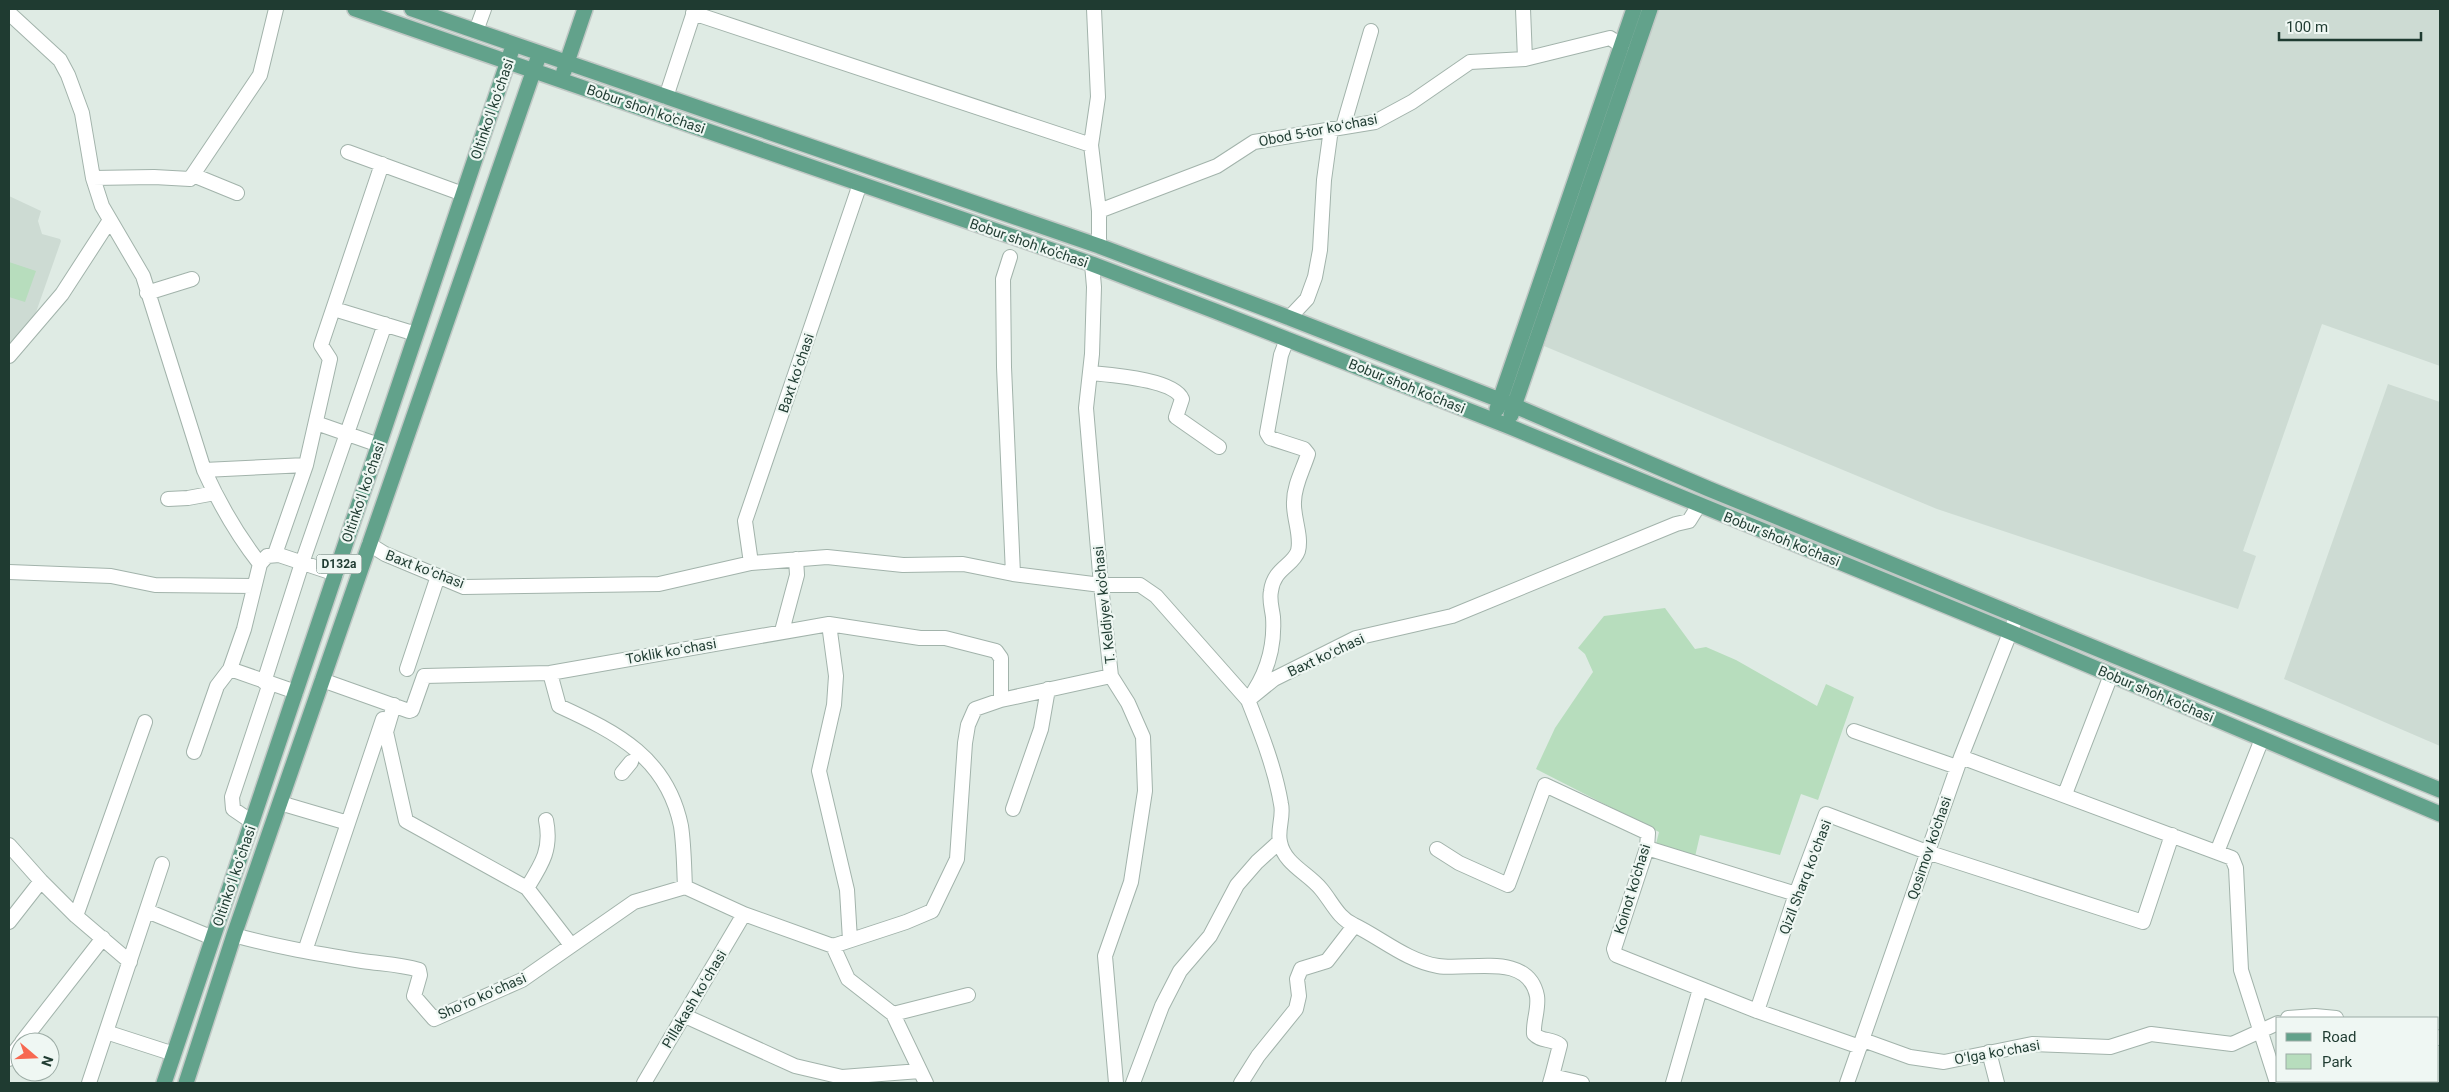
<svg xmlns="http://www.w3.org/2000/svg" width="2449" height="1092" font-family="Roboto,sans-serif">
	<style>
		.built { fill: #cddbd3 }
		.green { fill: #b7ddbd }
		.lines { fill: none; stroke-linecap: round; stroke-linejoin: round }
		.minor-casing { stroke: #a2b3ab; stroke-width: 16 }
		.major-casing { stroke: #c0c8c5; stroke-width: 18 }
		.minor { stroke: #fff; stroke-width: 14 }
		.major { stroke: #62a28b; stroke-width: 15 }
		.labels { text-anchor: middle; stroke-width: 4.5; stroke-linejoin: round; paint-order: stroke }
		.shield { fill: #eff7f3; stroke: #5d736b; stroke-width: 1 }
		.shield-label { font-size: 12px; font-weight: bold; fill: #1f3b31 }
		.street-label { font-size: 14px; fill: #1f3b31; stroke: #eff7f3 }
	</style>
	<rect width="100%" height="100%" fill="#dfebe4"/>
	<path class="built" d="M1658,9H2440V366L2322,324L2243,551L2256,556L2238,609L1937,509L1544,346Z
		M9,196L41,211L38,221L42,234L60,239L61,241L34,318L9,348Z
		M2388,384L2440,402V746L2284,679Z"/>
	<path class="green" d="M9,262L36,271L25,302L9,297Z
		M1665,608L1695,649L1706,647L1736,660L1817,706L1826,684L1854,697L1818,800L1801,794L1780,855L1700,835L1694,861L1655,848L1659,832L1536,769L1555,728L1593,672L1585,654L1578,648L1604,616Z"/>
	<g class="lines">
		<defs>
			<path id="minor" d="M1094,9L1098,97L1091,145L1099,211V246
				M1523,9L1525,59
				M9,13L60,60L68,75L82,113L93,178L102,206L143,276L204,470C219,503 238,536 260,564
				M693,13L1091,145
				M476,31L484,9
				M666,97L695,9
				M1343,127L1371,31
				M348,152L463,194
				M193,175L237,193
				M93,178L154,177L190,179L260,75L276,9
				M1099,211L1217,166L1254,142L1375,122L1412,102L1470,62L1525,59L1610,38L1622,46
				M1092,264L1094,287L1092,354L1086,408L1101,585L1111,676L1128,703L1143,737L1145,791L1131,882L1105,956L1116,1083
				M147,293L192,279
				M334,309L416,334
				M1289,318L1307,299L1315,277L1320,250L1324,180L1331,129
				M1287,339L1281,355L1267,433L1270,438L1304,449L1308,454C1303,470 1294,485 1294,502C1293,517 1302,536 1298,551C1293,566 1274,568 1271,591C1269,600 1272,608 1273,617C1275,647 1266,676 1248,700C1261,733 1275,768 1281,804C1284,816 1277,830 1280,842C1284,864 1308,873 1321,889C1332,902 1338,918 1354,925C1381,938 1407,961 1438,966C1469,971 1528,951 1537,996C1539,1009 1533,1021 1534,1034C1541,1042 1552,1038 1560,1045L1552,1076
				M9,356L62,294L110,220
				M1090,373C1110,375 1174,379 1182,399L1176,417L1219,447
				M316,423L379,445
				M204,470L306,465
				M168,499L188,498L215,493
				M369,544L385,554L464,587L659,584L751,563L827,557L903,565L963,564L1013,574L1004,367L1003,279L1010,257
				M275,554L306,465L330,359L321,345L382,164
				M751,563L745,521L860,184
				M9,572L111,576L155,585L254,586
				M1013,574L1101,585H1140L1156,596L1248,700L1274,679L1356,638L1452,616L1676,524L1689,521L1699,505
				M829,624L836,676L834,705L819,771L847,890L850,940
				M782,631L797,575L796,559
				M407,669L438,576
				M550,673L559,706C618,733 667,758 681,826C684,846 684,867 685,887
				M322,680L409,711L412,710L424,676L550,673L829,624L920,638H945L996,651L1001,658V700
				M264,682L302,563L385,324
				M296,692L230,669L244,629L260,564L267,556L279,555L336,574
				M394,705L386,732L406,821L527,888L571,945
				M1854,731L1957,767
				M194,752L217,686L230,669
				M1961,757L2232,858L2236,868L2241,970L2277,1083
				M622,773L631,762
				M2065,794L2111,675
				M280,803L348,823
				M1013,809L1041,729L1048,689
				M252,822L233,809L232,797L270,683
				M9,845L41,881L76,916L130,962
				M1647,848L1796,894
				M1437,849L1459,863L1508,885L1545,785L1648,833L1647,848L1614,949L1616,955L1757,1011L1860,1047
				M2217,852L2262,739
				M527,888C542,864 552,849 546,820
				M145,915L162,864
				M76,916L145,722
				M9,922L41,881
				M234,935C276,947 319,954 362,961C382,964 400,964 419,970L420,975L414,996L434,1019L522,980L634,902L685,887L744,914L833,946L848,979L893,1014L926,1083
				M833,946L906,922L932,911L957,859L965,743L968,725L975,709L1001,700L1111,676
				M305,951L383,719
				M1757,1011L1796,894L1826,814L1927,852L2143,922L2172,835
				M893,1014L968,995
				M685,1016L795,1066L842,1077L920,1071
				M2288,1018L2315,1016L2336,1018
				M106,1032L174,1054
				M2438,1038L2440,1037
				M1863,1040L1910,1057L1944,1062L2032,1044L2110,1047L2151,1034L2232,1044L2278,1023
				M22,1042L103,938
				M1989,1052L1997,1083
				M9,1059L20,1045
				M89,1083L145,915L152,913L213,938
				M644,1083L744,914
				M1133,1083L1162,1006L1180,971L1210,936L1237,885L1257,862L1279,842
				M1241,1083L1258,1056L1296,1009L1299,996L1297,979L1301,969L1327,961L1354,926
				M1550,1083L1552,1076L1582,1083
				M1673,1083L1700,989
				M1847,1083L1961,757L2017,615
				M2376,1083L2379,1081"/>
			<path id="major" d="M355,9L1092,264L1215,311L1508,426L2010,632L2440,814
				M412,9L1099,246L1282,315L1515,406L1709,489L2440,790
				M564,71L585,9
				M1497,409L1634,9
				M1511,415L1650,9
				M164,1083L511,52
				M186,1083L234,935L537,61"/>
		</defs>
		<use href="#minor" class="minor-casing"/>
		<use href="#major" class="major-casing"/>
		<use href="#minor" class="minor"/>
		<use href="#major" class="major"/>
	</g>
	<g class="labels">
		<rect class="shield" x="316.5" y="554.5" width="45" height="19" rx="4"/>
		<g class="shield-label">
			<text x="339" y="568">D132a</text>
		</g>
		<g class="street-label">
			<text transform="translate(492 109) rotate(-71)" y="5">Oltinkoʻl koʻchasi</text>
			<text transform="translate(646 109) rotate(19)" y="5">Bobur shoh ko'chasi</text>
			<text transform="translate(1318 130) rotate(-11)" y="5">Obod 5-tor koʻchasi</text>
			<text transform="translate(1029 243) rotate(19)" y="5">Bobur shoh ko'chasi</text>
			<text transform="translate(796 373) rotate(-71)" y="5">Baxt koʻchasi</text>
			<text transform="translate(1407 386) rotate(22)" y="5">Bobur shoh ko'chasi</text>
			<text transform="translate(363 492) rotate(-71)" y="5">Oltinkoʻl koʻchasi</text>
			<text transform="translate(1782 539) rotate(22)" y="5">Bobur shoh ko'chasi</text>
			<text transform="translate(425 569) rotate(21)" y="5">Baxt koʻchasi</text>
			<text transform="translate(1104 605) rotate(-96)" y="5">T. Keldiyev ko'chasi</text>
			<text transform="translate(671 651) rotate(-10)" y="5">Toklik koʻchasi</text>
			<text transform="translate(1326 655) rotate(-25)" y="5">Baxt koʻchasi</text>
			<text transform="translate(2156 694) rotate(23)" y="5">Bobur shoh ko'chasi</text>
			<text transform="translate(1929 848) rotate(-71)" y="5">Qosimov ko'chasi</text>
			<text transform="translate(234 876) rotate(-71)" y="5">Oltinkoʻl koʻchasi</text>
			<text transform="translate(1805 877) rotate(-69)" y="5">Qizil Sharq koʻchasi</text>
			<text transform="translate(1632 889) rotate(-73)" y="5">Koinot ko'chasi</text>
			<text transform="translate(482 996) rotate(-24)" y="5">Shoʻro koʻchasi</text>
			<text transform="translate(694 999) rotate(-59)" y="5">Pillakash koʻchasi</text>
			<text transform="translate(1997 1052) rotate(-10)" y="5">Oʻlga koʻchasi</text>
		</g>
	</g>
	<rect width="2449" height="1092" fill="none" stroke="#1f3b31" stroke-width="20"/>
	<rect x="2276" y="1017" width="162" height="65" fill="#eff7f3" stroke="#9caca5"/>
	<rect x="2286" y="1033" width="25" height="8" fill="#62a28b" stroke="#9caca5"/>
	<text x="2322" y="1042" font-size="15" fill="#1f3b31">Road</text>
	<rect x="2286" y="1054" width="25" height="15" fill="#b7ddbd" stroke="#9caca5"/>
	<text x="2322" y="1067" font-size="15" fill="#1f3b31">Park</text>
	<g transform="translate(35 1057) rotate(109)"><circle r="24" fill="#eff7f3" stroke="#9caca5"/>
	<path d="M0-4L9 19L0 12L-9 19Z" fill="#f76851"/>
	<text y="-8" font-size="14" font-weight="bold" text-anchor="middle" fill="#1f3b31">N</text>
	</g>
	<path d="M2279 32v8h142v-8" fill="none" stroke="#1f3b31" stroke-width="2.5"/>
	<text x="2286" y="32" font-size="15" fill="#1f3b31" stroke="#eff7f3" stroke-width="4" paint-order="stroke">100 m</text>
</svg>
